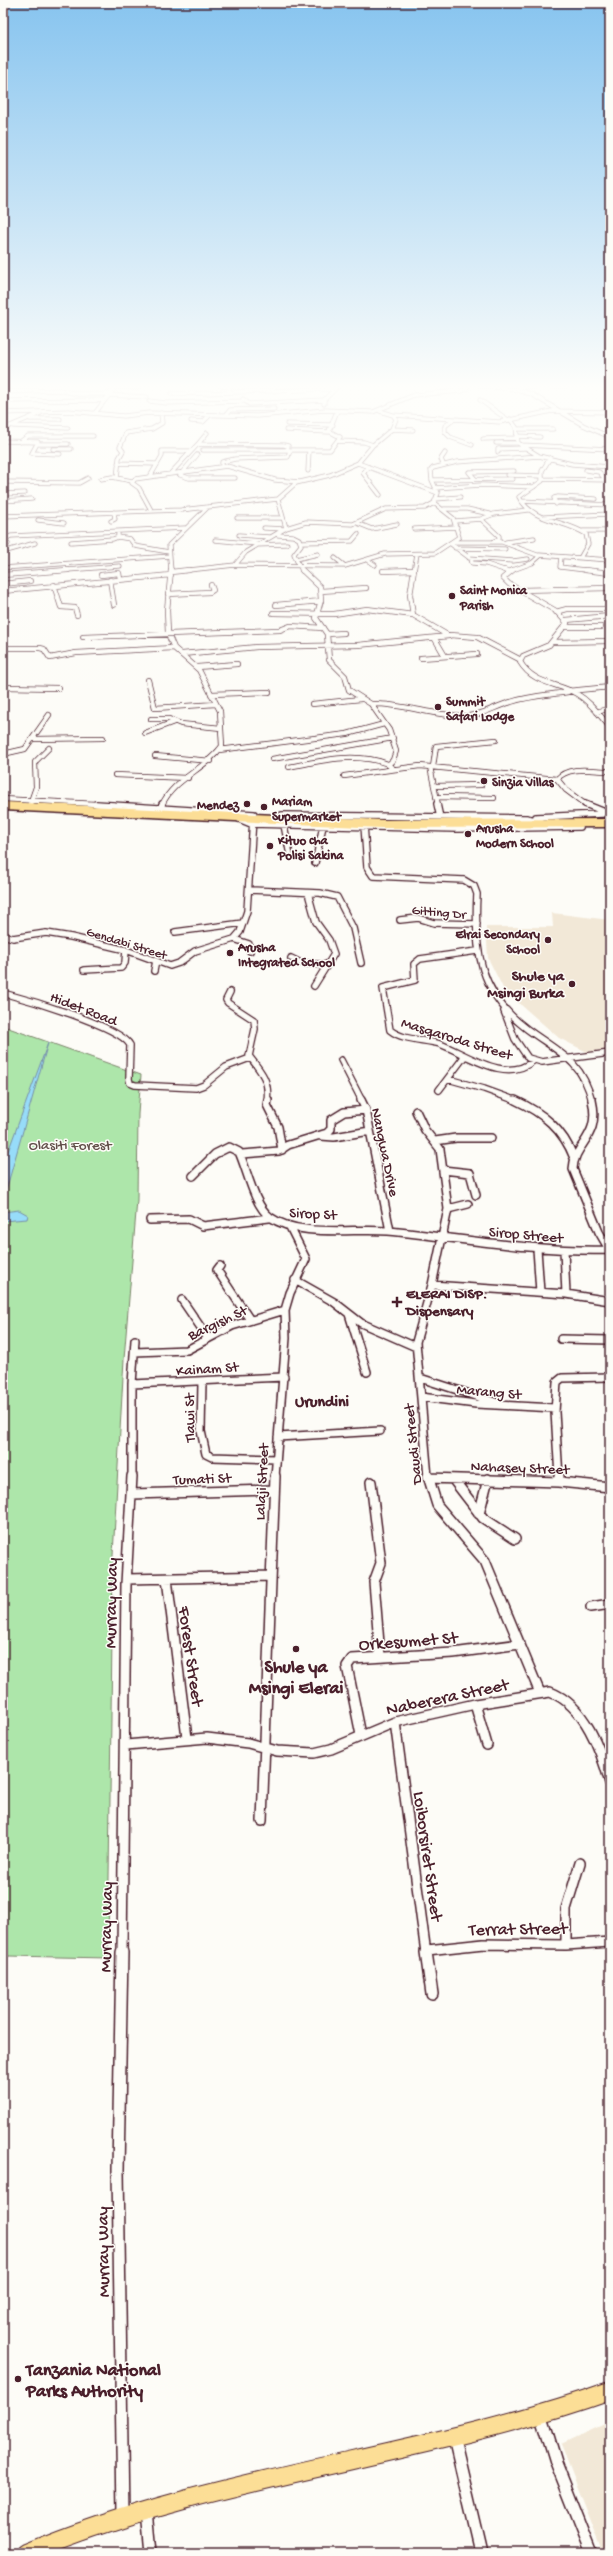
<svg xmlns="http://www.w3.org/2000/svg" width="613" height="2556" font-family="'Gochi Hand',sans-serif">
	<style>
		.built { fill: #f2e8d7 }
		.green { fill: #ade6aa; stroke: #7c826a }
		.water { fill: #97dcf9; stroke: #7890a7 }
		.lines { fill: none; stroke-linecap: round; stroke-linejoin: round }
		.minor-far5-casing { stroke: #4a1f2b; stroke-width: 5 }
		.minor-far4-casing { stroke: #4a1f2b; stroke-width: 6 }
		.minor-far3-casing { stroke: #4a1f2b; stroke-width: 8 }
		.minor-far2-casing { stroke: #4a1f2b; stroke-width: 10 }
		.minor-far1-casing { stroke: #4a1f2b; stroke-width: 12 }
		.minor-casing { stroke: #4a1f2b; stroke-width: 14 }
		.highway-far1-casing { stroke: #4a1f2b; stroke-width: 11 }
		.highway-casing { stroke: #4a1f2b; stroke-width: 20 }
		.minor-far5 { stroke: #fdfcf7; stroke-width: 3.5 }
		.minor-far4 { stroke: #fdfcf7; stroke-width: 4.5 }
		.minor-far3 { stroke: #fdfcf7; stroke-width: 5.5 }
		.minor-far2 { stroke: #fdfcf7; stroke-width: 7 }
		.minor-far1 { stroke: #fdfcf7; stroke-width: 9 }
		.minor { stroke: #fdfcf7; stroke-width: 11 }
		.highway-far1 { stroke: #fcde96; stroke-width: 8 }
		.highway { stroke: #fcde96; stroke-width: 18 }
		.poi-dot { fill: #4a1f2b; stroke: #fdfcf7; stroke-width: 1.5 }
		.labels { text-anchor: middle; stroke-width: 3; stroke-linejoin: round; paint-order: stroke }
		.far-poi-label { font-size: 13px; font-weight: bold; fill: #4a1f2b; stroke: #fdfcf7; text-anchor: start }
		.far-street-label { font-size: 13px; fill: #4a1f2b; stroke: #fdfcf7 }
		.poi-label { font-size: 15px; font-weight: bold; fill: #4a1f2b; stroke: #fdfcf7; text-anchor: end }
		.street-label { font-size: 15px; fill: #4a1f2b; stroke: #fdfcf7 }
		.park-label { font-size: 15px; fill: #63514b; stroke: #fdfcf7 }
		.neighbourhood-label { font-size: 16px; font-weight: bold; fill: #4a1f2b; stroke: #fdfcf7 }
		.near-street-label { font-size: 18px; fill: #4a1f2b; stroke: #fdfcf7 }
		.near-poi-label { font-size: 18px; font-weight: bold; fill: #4a1f2b; stroke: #fdfcf7 }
	</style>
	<rect width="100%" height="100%" fill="#fdfcf7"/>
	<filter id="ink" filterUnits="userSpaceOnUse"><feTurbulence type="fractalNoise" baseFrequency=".025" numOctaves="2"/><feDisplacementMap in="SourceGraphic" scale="8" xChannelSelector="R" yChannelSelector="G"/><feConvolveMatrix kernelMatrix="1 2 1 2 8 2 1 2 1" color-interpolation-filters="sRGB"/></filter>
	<g filter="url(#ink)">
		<path class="built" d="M552,913L610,920V1049L587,1052L559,1038L504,990L488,958L486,927H553Z
			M610,2421V2553H604L561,2444Z"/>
		<path class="green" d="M3,1026L141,1075L138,1114L137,1200L124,1359L113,1555L108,1958L9,1956L3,1962Z"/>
		<path class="water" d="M48,1043L3,1201V1165Z
			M19,1210L28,1215L27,1219L3,1221V1212Z"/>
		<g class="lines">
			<defs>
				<path id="minor-far5" d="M221,386L230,387L228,392
					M481,386L513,389L531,394L583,425L610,437
					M115,387L138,388
					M518,387L565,386
					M3,392L59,390L78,394H109
					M171,394L333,389
					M108,395L147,397
					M243,399L249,404L324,400
					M480,400L508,420
					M3,401L104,400
					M149,401L166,403L244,401
					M324,404V400L338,386
					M3,413L69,411L124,416L149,413L257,416L325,410L373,412L414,395L462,391L467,389L465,386
					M95,413L116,386
					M226,415L230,410L274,409
					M393,415L500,422L552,411L610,412
					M30,419H60
					M510,419L516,427L518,443L539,456
					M453,420L445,426V432L450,437L472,445
					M191,421L203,422L210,415
					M287,424L333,425
					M13,426L68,428
					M3,429L41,413
					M392,429L413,430
					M517,429H553
					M286,430L329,432
					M516,436L540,437
					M483,439L516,438
					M3,441L38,442L32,453L60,454
					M337,441L364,442L373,445
					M20,442L28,436H93
					M496,443H518
					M38,444H68
					M198,444L207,433
					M521,445L610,449
					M53,449H71
					M203,450H330L340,437L329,431L337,411
					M498,452V449L525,448
					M197,455L180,475L189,478H235
					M550,458L542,471V481L519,497C533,523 563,519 586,534L588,544L580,558
					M118,463L156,464
					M358,463L438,493
					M443,464L441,459L445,453
					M222,466V462L235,459L288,457L290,450
					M369,467L363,473L380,495
					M586,470L599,472L606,480
					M308,471L309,450
					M171,473L198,444L284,445L288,446L287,450
					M151,475L162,456V451H191
					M508,475L542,476
					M117,478L119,458L123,451L120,447L126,433L152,429L162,423L161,413
					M101,479L112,477L132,481
					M475,479L469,472L514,471
					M543,479L610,480
					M432,480L513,479
					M3,482L79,483L88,478
					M435,488L482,485L534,487
					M3,494L25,493
					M436,499L460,497
					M3,501L32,499
					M521,501L610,505
					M556,504L554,498L558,497L596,499
					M444,509H467L490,514
					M151,510L139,488L132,483L135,479L227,466L275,480L300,482
					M3,516L181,510L278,499L296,483L330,475L358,463L373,445L392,429L396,419L393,415L380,411
					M544,517L610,514
					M237,518H282
					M481,519L494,514L528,510
					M38,520L64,523
					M111,521L115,519L114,512
					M455,521L481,519L499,536V539L494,541
					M357,523L372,529L397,524
					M264,528L285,529
					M286,528L306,522L353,524L386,509L425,508L434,503
					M414,529L457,527
					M583,531H610
					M239,535L270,537
					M278,535L293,536L299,539L301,545L294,554L299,566
					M118,537L130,539L135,546L169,552
					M215,540L257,544
					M71,542L113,539L118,537V534
					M301,542L352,541L358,534
					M453,542H502L540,556L532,563L510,571
					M506,542L534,538
					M8,544L4,543L5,539L11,536L185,528
					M451,544L471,559L472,563L486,564L507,571
					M255,545L287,544
					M455,548L505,549
					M3,552L35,543
					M539,555L610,560
					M561,557L560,567L593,571
					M335,558L345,566
					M469,558L513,561L528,559
					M296,559L318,554
					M368,560L375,565
					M235,565L246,552L286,528L278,499
					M300,566L302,571
					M3,568L170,556
					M55,571L120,566
					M171,571L169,545L207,508
					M180,571L235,565L345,566L385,554L435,553L459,537L453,518L434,503L438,493L432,480L431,470L433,468L457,462L539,456L572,464L610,467
					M383,571L414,570
					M414,571L417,554"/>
				<path id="minor-far4" d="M302,570L320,587L321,600L316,618L327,634L329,660L345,676L349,690L371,704L389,730L396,751L393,760L388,765L394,769
					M504,570L510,572
					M513,570L503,578L509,584L556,611L567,623L549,645L523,656L520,662C534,685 557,682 577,694C591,702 600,716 610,727
					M585,570L610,573
					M383,571L414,570
					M171,572L189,570
					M3,575L68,570
					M101,575L119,573L120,579
					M110,580L114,605
					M3,584L30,581
					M54,585L61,607L75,608L77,615
					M520,590L610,588
					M3,591L171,575
					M321,591L366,588
					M168,594L210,592L213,590L211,585
					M276,605L321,601
					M556,612L567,609H610
					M273,613L334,614L367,609L413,615
					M566,620L610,616
					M565,627H601
					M327,634L344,633
					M450,635L477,637L519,659
					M83,637L280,630L290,626L323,628
					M435,639L445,656
					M552,642L610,641
					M3,648H40L44,649L50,658L76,653L174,648
					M182,654L257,647L358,645L449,636L413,615L410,595L414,570
					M421,658L477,654
					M197,667L237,664
					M148,680L155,708L216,704
					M3,687L59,688
					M568,691L610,687
					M211,694L269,692
					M312,704L361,699
					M371,704C404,703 435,717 468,716C483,715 496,706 511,702C529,696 549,695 568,692
					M597,712L610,708
					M151,719H169L181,724L221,728
					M145,733L174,722
					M33,739L103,738
					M219,750L347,734L384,724
					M3,754L25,749L49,715
					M155,756L211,761
					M272,759L393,738
					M289,767C323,760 355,752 388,764
					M430,767L438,805
					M433,767L436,746L496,740
					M115,775L188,778
					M344,776L420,766L557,779
					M434,786L481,785
					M436,797L494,798
					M3,799L115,805
					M30,804L36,787L35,762L49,748
					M162,805C173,779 206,769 222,746L220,711L199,670L174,648L168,634L167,610L171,570
					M586,805L566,790L557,779C569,765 593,771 610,771"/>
				<path id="minor-far3" d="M96,804L254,814
					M437,804L441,822
					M585,804L610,814
					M159,814L162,804
					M282,815L526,818L541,821
					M536,817L602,814
					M239,819L251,824L457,829L580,827
					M284,825L290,855
					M364,825L367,867L373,876L464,880L474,886L477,894C474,950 479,993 527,1029C558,1052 582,1060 592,1101
					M315,863L323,826
					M250,890L320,893L337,897L353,928L361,963
					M308,893L316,922L329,940L334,954L314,986
					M400,920L418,918L434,923L477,924
					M175,932L243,923
					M3,935L13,938L46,933L71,937L126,950L170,966L179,963L195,951L234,939L240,932L247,911L253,819
					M234,939L249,944L250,951
					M477,951L420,959L414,964L415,980L383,988L390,1030C404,1041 424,1039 440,1044C467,1054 505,1084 533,1061
					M291,958L301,963L327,965
					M84,970L121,968L125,963L126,950
					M154,971L156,961
					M230,992L226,1000L228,1003L254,1020L255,1029L249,1056C261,1071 270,1081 267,1101
					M3,993C26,999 120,1026 130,1045L129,1079L130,1083L135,1085L196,1088L204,1085L226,1067L250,1058
					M504,1011L515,1039L528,1058L542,1062L571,1058
					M572,1058L610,1053
					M341,1060L362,1101
					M448,1079L484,1089L517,1101
					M439,1090L464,1057"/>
				<path id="minor-far2" d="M268,1100L267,1105L278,1127L282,1150
					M361,1100L366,1110L390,1231
					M515,1100C543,1113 563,1129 574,1158
					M592,1100C601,1138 574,1143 573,1169L599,1232L610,1251
					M416,1111L425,1130L440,1149L448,1209L432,1285L416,1342L428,1477
					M321,1136L334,1137L370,1131
					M435,1141L456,1138H491
					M242,1154L279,1151L288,1145L327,1133L331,1129V1120L344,1112L366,1110
					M443,1170L470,1173L476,1195
					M193,1176L215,1154L229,1147L239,1152C247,1169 254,1206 270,1217C299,1238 353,1228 388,1231C462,1238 534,1252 608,1250
					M448,1209L468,1204
					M150,1220L189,1219L203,1226L269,1218
					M537,1249L540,1292
					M564,1250L566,1294
					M220,1266L217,1270L250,1320
					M295,1280L334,1302L361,1323L416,1347
					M432,1285L566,1294L610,1301
					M182,1300L208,1338
					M349,1314L367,1372
					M561,1339L610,1340
					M135,1352L187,1350L232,1326L285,1310
					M420,1378L501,1404
					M202,1382L201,1431L206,1454L212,1457L276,1459
					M132,1384L284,1377
					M421,1397L476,1404L555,1408
					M278,1437L380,1431
					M132,1477V1384L135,1340
					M275,1477L286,1338L285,1310L290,1293L306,1259L290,1227
					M559,1477L555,1412L557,1382L562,1378L610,1377"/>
				<path id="minor-far1" d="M428,1476L437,1505L485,1561L540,1693
					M559,1476V1482
					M428,1478L559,1482L610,1487
					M453,1479L483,1518L515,1539
					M371,1482L381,1563L374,1582L380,1656
					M132,1494L274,1490
					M479,1514L488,1479
					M127,1579L270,1576
					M167,1579L187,1738
					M591,1607L610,1604
					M475,1704L487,1745
					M395,1722L426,1953
					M361,1735L347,1666L352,1659L453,1653L520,1644
					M126,1745L207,1738L248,1743L277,1751L314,1753L331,1749L395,1722L475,1704L550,1692C585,1705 601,1750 610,1783
					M262,1821L275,1476
					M566,1945V1909L580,1863
					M427,1950L483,1944L566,1945L610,1942
					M122,1953L126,1584L132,1476"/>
				<path id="minor" d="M122,1952L118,2170L123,2515
					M426,1952L432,1994
					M542,2416L556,2462L592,2553
					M454,2438L481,2553
					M147,2511L151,2553"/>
				<path id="highway-far1" d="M3,806L382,824L610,823"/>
				<path id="highway" d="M26,2553C214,2474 419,2459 610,2391"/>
			</defs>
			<use href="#minor-far5" class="minor-far5-casing"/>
			<use href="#minor-far4" class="minor-far4-casing"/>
			<use href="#minor-far3" class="minor-far3-casing"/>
			<use href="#minor-far2" class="minor-far2-casing"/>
			<use href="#minor-far1" class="minor-far1-casing"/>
			<use href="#minor" class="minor-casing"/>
			<use href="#highway-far1" class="highway-far1-casing"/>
			<use href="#highway" class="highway-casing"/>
			<use href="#minor-far5" class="minor-far5"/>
			<use href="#minor-far4" class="minor-far4"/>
			<use href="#minor-far3" class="minor-far3"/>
			<use href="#minor-far2" class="minor-far2"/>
			<use href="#minor-far1" class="minor-far1"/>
			<use href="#minor" class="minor"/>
			<use href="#highway-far1" class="highway-far1"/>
			<use href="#highway" class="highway"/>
		</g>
	</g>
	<linearGradient id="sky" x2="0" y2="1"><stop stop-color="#87c4ef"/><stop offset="0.52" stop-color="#fefefb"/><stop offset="1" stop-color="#fefefb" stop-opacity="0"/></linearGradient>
	<rect width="613" height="744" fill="url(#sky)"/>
	<g class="poi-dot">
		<circle cx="452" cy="596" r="4"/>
		<circle cx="438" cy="707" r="4"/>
		<circle cx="484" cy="781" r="4"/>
		<circle cx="247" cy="804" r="4"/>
		<circle cx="264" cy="807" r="4"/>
		<circle cx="468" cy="834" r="4"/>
		<circle cx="270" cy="846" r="4"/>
		<circle cx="548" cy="940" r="4"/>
		<circle cx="230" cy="953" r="4"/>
		<circle cx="572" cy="984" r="4"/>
		<path d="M395 1296h4v4h4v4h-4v4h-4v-4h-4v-4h4z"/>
		<circle cx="296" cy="1649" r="4"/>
		<circle cx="18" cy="2379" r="4"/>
	</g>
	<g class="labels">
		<g class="far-poi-label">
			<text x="460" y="594">Saint Monica<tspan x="460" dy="15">Parish</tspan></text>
			<text x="446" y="705">Summit<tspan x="446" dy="15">Safari Lodge</tspan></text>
			<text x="492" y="786">Sinzia Villas</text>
			<text x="272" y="805">Mariam<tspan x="272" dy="15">Supermarket</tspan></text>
			<text x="239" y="809" text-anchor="end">Mendez</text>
			<text x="476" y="832">Arusha<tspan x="476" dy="15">Modern School</tspan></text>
			<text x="278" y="844">Kituo cha<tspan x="278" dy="15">Polisi Sakina</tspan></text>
			<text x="540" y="938" text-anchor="end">Elrai Secondary<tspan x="540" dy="15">School</tspan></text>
			<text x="238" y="951">Arusha<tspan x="238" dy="15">Integrated School</tspan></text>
		</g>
		<g class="far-street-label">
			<text transform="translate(439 911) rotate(5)" y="5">Gitting Dr</text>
			<text transform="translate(127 942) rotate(17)" y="5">Gendabi Street</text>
		</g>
		<g class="poi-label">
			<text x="564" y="980">Shule ya<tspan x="564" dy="17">Msingi Burka</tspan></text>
			<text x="406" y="1298" text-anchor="start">ELERAI DISP.<tspan x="406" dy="17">Dispensary</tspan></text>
		</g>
		<g class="street-label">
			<text transform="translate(84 1008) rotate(21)" y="5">Hidet Road</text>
			<text transform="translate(457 1038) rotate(17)" y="5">Masqaroda Street</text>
			<text transform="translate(386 1152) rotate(78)" y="5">Nangwa Drive</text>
			<text transform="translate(313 1213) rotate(3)" y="5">Sirop St</text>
			<text transform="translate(526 1234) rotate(5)" y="5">Sirop Street</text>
			<text transform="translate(217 1322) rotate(-25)" y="5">Bargish St</text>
			<text transform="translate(207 1368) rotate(-4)" y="5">Kainam St</text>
			<text transform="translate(489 1391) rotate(5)" y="5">Marang St</text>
			<text transform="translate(189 1418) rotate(-91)" y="5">Tlawi St</text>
			<text transform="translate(412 1444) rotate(-96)" y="5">Daudi Street</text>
			<text transform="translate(520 1467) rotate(2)" y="5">Nahasey Street</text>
			<text transform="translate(202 1478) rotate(-2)" y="5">Tumati St</text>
			<text transform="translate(261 1482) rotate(-87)" y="5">Lalaji Street</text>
		</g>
		<g class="park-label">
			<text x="70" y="1149">Olasiti Forest</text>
		</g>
		<g class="neighbourhood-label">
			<text x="322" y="1406">Urundini</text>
		</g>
		<g class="near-street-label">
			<text transform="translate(110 1603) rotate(-89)" y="6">Murray Way</text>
			<text transform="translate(408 1640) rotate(-4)" y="6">Orkesumet St</text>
			<text transform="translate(192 1656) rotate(82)" y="6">Forest Street</text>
			<text transform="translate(447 1696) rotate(-12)" y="6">Naberera Street</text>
			<text transform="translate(429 1856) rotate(82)" y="6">Loiborsiret Street</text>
			<text transform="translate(105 1927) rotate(-89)" y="6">Murray Way</text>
			<text transform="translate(518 1928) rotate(-1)" y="6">Terrat Street</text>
			<text transform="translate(102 2252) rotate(-91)" y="6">Murray Way</text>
		</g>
		<g class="near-poi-label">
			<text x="296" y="1672">Shule ya<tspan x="296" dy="21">Msingi Elerai</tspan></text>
			<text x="26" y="2375" text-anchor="start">Tanzania National<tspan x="26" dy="21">Parks Authority</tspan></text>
		</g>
	</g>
	<rect width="613" height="2556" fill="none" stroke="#fdfcf7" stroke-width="16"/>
	<rect x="8" y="8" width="597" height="2540" fill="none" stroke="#4a1f2b" stroke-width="1.5" filter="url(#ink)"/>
</svg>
